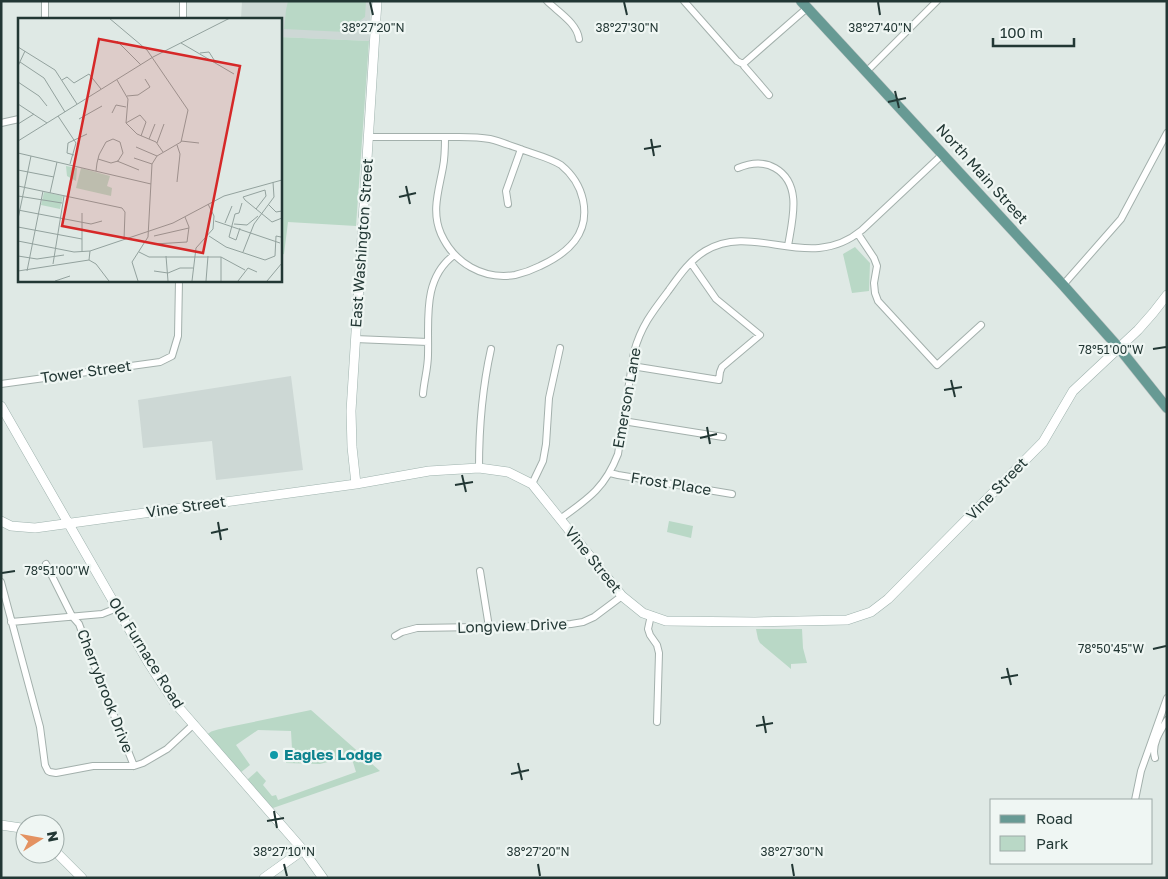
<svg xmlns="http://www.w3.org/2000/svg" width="1168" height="879" font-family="'Golos Text',sans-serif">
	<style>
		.built { fill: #cdd8d5 }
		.green { fill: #b9d8c6 }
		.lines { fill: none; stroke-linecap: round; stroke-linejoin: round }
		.street-casing { stroke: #a3b0ac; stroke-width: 8 }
		.secondary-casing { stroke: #9fb3ae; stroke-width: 10 }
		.primary-casing { stroke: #bdc3c2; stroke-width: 11 }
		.street { stroke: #fff; stroke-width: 6 }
		.secondary { stroke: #fff; stroke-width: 9 }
		.primary { stroke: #679a94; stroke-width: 10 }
		.ticks { fill: none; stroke: #223734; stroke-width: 2 }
		.culture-dot { fill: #0f9aa8; stroke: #eff6f3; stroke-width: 2 }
		.labels { text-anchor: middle; stroke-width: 4.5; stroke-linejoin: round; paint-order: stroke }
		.street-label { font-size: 15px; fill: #223734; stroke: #eff6f3 }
		.culture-label { font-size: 15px; font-weight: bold; fill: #0d838f; stroke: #eff6f3; text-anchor: start }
		.inset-road { fill: none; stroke: #93a29e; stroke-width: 1 }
		.view { fill: #d62828; fill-opacity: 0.15; stroke: #d62828; stroke-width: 2.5 }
		.inset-edge { fill: none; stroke: #223734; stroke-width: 2.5 }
		.ticks-label { font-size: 12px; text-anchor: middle; fill: #223734; stroke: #eff6f3; stroke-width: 4.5; stroke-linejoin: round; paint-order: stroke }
	</style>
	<rect width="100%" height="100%" fill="#dfe9e5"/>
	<path class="built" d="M242,1H371L369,41L280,37V19H241Z
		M291,376L303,470L216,480L212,441L143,448L138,400Z"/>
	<path class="green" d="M288,1H366L365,17L345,32L284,29L286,10Z
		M280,37L369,41L356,226L288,222L284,254L280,255Z
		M855,247L870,263L869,291L852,293L843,254Z
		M669,521L693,526L691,538L667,532Z
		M756,629H802L803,648L807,663L791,664V669L760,643L758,639Z
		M311,710L380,771L273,808L247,781L248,779L257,771L266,781L263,785L272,796L276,795L278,800L356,772L351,756L320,764L286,763L287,749H292L291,731L258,730L236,745L250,765L240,773L205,737C210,730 217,730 224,728Z"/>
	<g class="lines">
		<defs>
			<path id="street" d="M547,1C558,12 577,23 579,39
				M684,1L737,61L743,64L744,66L769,95
				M45,19V1
				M183,19V1
				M743,64L807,8
				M867,71L937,1
				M1,123L19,119
				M368,137C394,137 419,137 444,137C459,137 475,136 490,139C502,142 514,147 526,151C537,155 550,158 561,165C572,174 580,186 583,200C590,234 568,253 540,266C532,270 524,273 515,275C483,280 454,263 441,234C431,211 439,190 443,167C445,157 445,147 445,137
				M738,168C750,163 763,161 775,168C803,184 792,221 788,246
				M508,204L506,191L521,149
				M858,234L874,258L877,266L874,283L875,293L878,301L937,365L981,325
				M1063,285L1121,219L1167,133
				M355,339L428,342
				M632,366L719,380L720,372L722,367L760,335L716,299L691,263
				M1,384L160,362L172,356L178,336L179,280
				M423,394C424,381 428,368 428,355C429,320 422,279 454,255
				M623,421L723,437
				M479,468C479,428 482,389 491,349
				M610,473L618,475L732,494
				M532,484L543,461L546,444L549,398L560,348
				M560,519C588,499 605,488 618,454L634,352C641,326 653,311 669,290C679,276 690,260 705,251C755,221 809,274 862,230L943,154
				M46,564L72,616L79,624L98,675L134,766
				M480,571L489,627
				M1,582L40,727L45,765L48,771L50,772L56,773L93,766H134L143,763L167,749L194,724
				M651,615L648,629L650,635L657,645L659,653L657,722
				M11,622L102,614L117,608
				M395,636L402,632L417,628L544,626L571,624L583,622L594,617L622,596
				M1155,758C1151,745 1160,731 1167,720
				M1135,800L1141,771L1167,698"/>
			<path id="secondary" d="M1,406L117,608L148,662L174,702L303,850L323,878
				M356,484L352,447L351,411L377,1
				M1,521L11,526L35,528L356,484L429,471L479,468L508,472L532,484L622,596L643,613L666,621L755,622L847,620L871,612L888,599L1043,442L1073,391L1138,330L1153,313L1167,295
				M1,825L21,828L25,830
				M55,851L82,878
				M264,878L303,850"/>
			<path id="primary" d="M801,1L1063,285L1119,348L1167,408"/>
		</defs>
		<use href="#street" class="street-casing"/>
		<use href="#secondary" class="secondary-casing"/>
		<use href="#primary" class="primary-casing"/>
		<use href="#street" class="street"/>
		<use href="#secondary" class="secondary"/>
		<use href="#primary" class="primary"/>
	</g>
	<path class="ticks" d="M370,2L373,15M624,2L627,15M878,2L880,15M895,91L899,108M888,102L906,98M651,139L654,156M644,149L661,146M406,186L410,204M399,197L416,193M1153,349L1166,347M951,380L955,397M944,390L962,387M707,427L710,444M700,438L717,434M462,475L466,492M455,485L473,482M218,522L221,540M211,533L228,529M2,573L15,571M1153,649L1166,646M1007,668L1011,685M1001,678L1018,675M763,716L766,733M756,726L773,723M518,763L522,780M511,774L529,770M274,811L277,828M267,821L284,818M284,864L287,876M538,864L540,876M792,864L794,876"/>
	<circle class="culture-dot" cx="274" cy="755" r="5"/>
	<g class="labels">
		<g class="street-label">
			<text transform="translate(982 174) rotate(48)" y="5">North Main Street</text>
			<text transform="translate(362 243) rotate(-86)" y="5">East Washington Street</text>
			<text transform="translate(86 372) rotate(-8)" y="5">Tower Street</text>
			<text transform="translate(627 398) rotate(-80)" y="5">Emerson Lane</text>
			<text transform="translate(671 484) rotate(9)" y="5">Frost Place</text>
			<text transform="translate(997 489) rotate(-46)" y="5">Vine Street</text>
			<text transform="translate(186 507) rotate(-8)" y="5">Vine Street</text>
			<text transform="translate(593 560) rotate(51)" y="5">Vine Street</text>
			<text transform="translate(512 626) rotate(-2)" y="5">Longview Drive</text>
			<text transform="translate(146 653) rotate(58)" y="5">Old Furnace Road</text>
			<text transform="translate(105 691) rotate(69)" y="5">Cherrybrook Drive</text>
		</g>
		<g class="culture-label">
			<text x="284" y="760">Eagles Lodge</text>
		</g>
	</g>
	<g transform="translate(18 18)">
		<rect width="264" height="264" fill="#dfe9e5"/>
		<path d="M48,148L59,150L58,163L49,158ZM63,150L92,158L89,168L94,170L93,178L58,170ZM26,174L45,178L42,191L23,187Z" fill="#b9d8c6"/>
		<path class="inset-road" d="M91,0L129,32L170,92L163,124L139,138L134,146L130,219L114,244L120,263M99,23L123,47M163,25L216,56M0,29L37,52L59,86M182,35L191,34L198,45M2,44L26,60L47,94M0,48L7,33M44,62L49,59L56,65L71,56L83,71M99,62L110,81L108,105L119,116L138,124L145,134M0,64L21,78L29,88M109,78L120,77L132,69L127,61M0,86L29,105M94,95L98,87L108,89M40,98L58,125L52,146M61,101L84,88M108,105L122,97L128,104L123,118M0,106L16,96M131,121L137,106M0,123L135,39L212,0M163,123L181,125M139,125L146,106M118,129L139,138M0,135L133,166M56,137L49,135L50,125L69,116M116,140L134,146M99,143L121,152M0,152L36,159M78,153L79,145L81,137L82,135L88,124L95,121L102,124L105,135L100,143L93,145L80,141M159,164L162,136L159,127M0,168L104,190L107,194L106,222M32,175L39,144M0,178L44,185M251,187L258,194L264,193M238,191L248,178L247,172L225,179L227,182L254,204L264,200M0,192L73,206L84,203M64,195V233M0,201L13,138M197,203L262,225M207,205L214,188M216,206L229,207L240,198M0,209L64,221M222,210L218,222L211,219L217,196L221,195L224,185M136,218L171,210M191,218L208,229L247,242L257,238L258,218L263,219M0,223L56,234L72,233M136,226L169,224L171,209L167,199M121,234L131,239H203L227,252M225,234L236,206L256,179L255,164M0,238L19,241L46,237M148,238L150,263M71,242L72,233L155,205L206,178L264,162M35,246L46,178M0,253L71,242L78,246L91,263M9,253L25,173M136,253L150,255L162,250H175M37,263L52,258M174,263L178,230L195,211L196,198L190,186M188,263L190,238M203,263V239M220,263L230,250L239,254M249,263L264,245"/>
		<path class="view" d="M81,21L222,48L185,235L44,208Z"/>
		<rect width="264" height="264" class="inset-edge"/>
	</g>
	<g class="ticks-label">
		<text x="373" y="32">38°27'20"N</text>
		<text x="627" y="32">38°27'30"N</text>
		<text x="880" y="32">38°27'40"N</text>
		<text x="1111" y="354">78°51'00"W</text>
		<text x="57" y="575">78°51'00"W</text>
		<text x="1111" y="653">78°50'45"W</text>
		<text x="284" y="856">38°27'10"N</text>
		<text x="538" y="856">38°27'20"N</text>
		<text x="792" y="856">38°27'30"N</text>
	</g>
	<rect width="1168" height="879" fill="none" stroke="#223734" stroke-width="5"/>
	<rect x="990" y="799" width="162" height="65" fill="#eff6f3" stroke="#9daaa7"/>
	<rect x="1000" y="815" width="25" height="8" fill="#679a94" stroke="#9daaa7"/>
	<text x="1036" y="824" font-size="15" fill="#223734">Road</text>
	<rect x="1000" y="836" width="25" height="15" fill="#b9d8c6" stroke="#9daaa7"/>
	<text x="1036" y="849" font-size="15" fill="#223734">Park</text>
	<g transform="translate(40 839) rotate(79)"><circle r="24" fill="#eff6f3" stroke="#9daaa7"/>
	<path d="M0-4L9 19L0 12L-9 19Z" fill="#e49261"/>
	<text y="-8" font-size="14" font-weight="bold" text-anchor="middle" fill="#223734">N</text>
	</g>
	<path d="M993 38v8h81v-8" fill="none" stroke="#223734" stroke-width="2.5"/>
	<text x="1000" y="38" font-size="15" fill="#223734" stroke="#eff6f3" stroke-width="4" paint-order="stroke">100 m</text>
</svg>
